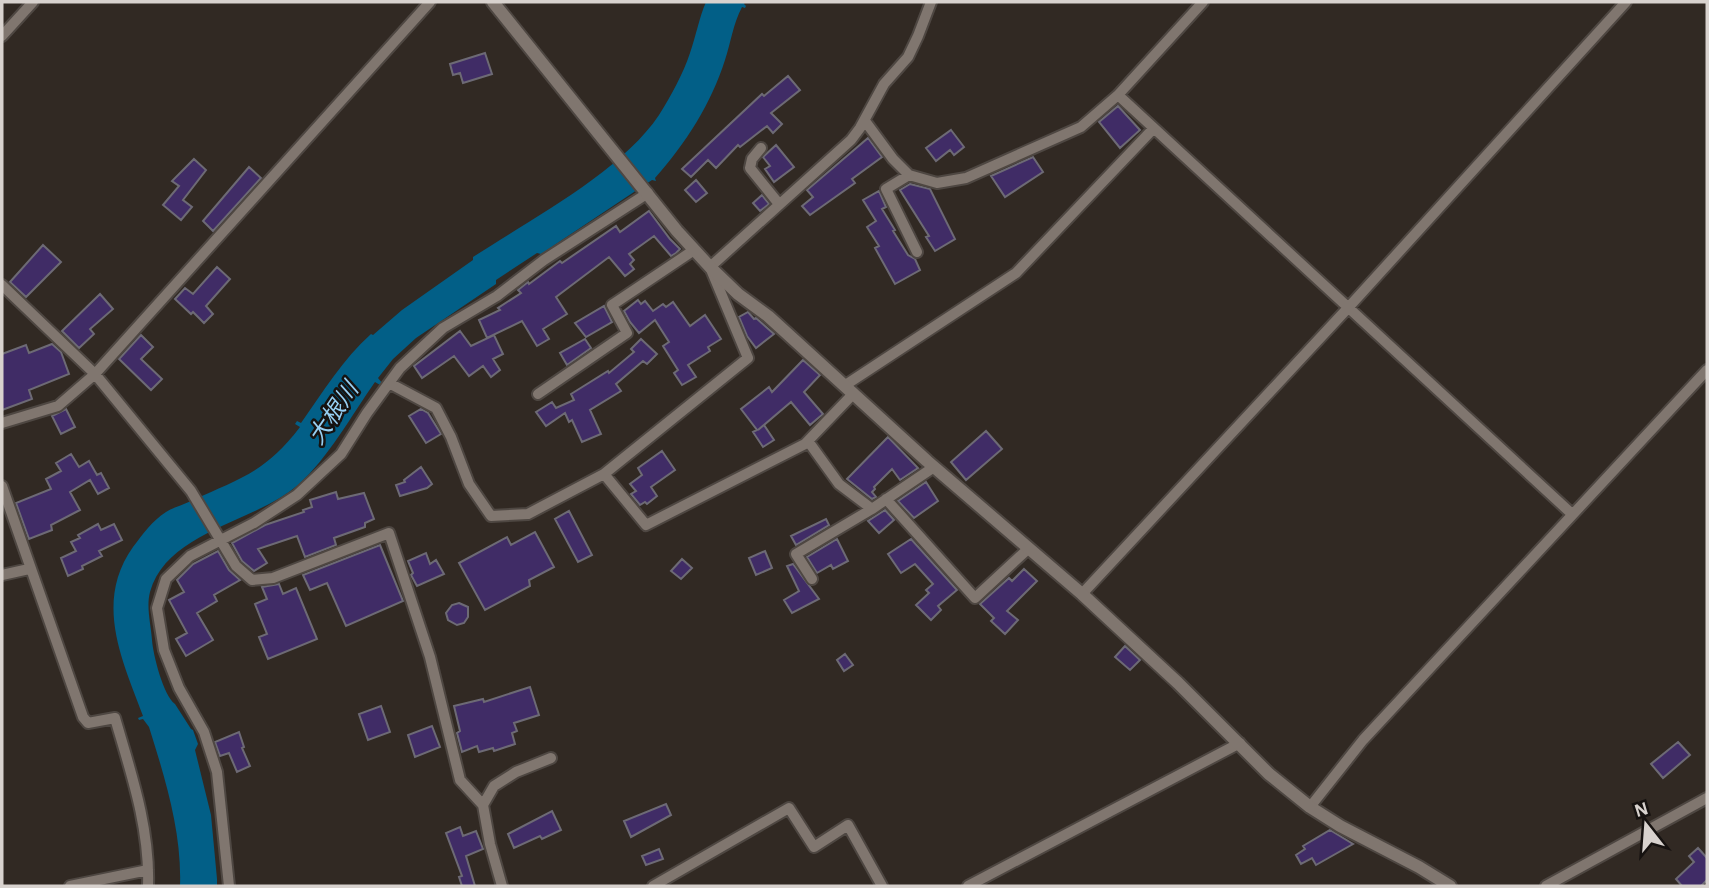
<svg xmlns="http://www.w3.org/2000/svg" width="1709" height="888" font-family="'Alegreya Sans','Noto Sans JP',sans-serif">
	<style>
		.water { fill: #025f87 }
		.building { fill: #402c66; stroke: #6d6a75; stroke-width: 2 }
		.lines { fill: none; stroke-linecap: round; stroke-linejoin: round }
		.minor-casing { stroke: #4e4742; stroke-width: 14 }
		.tertiary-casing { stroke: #4e4742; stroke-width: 16 }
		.minor { stroke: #80766f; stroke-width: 10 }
		.tertiary { stroke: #80766f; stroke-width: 12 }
		.labels { text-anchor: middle; stroke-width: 5; stroke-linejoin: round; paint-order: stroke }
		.water-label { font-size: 23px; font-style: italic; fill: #96cff2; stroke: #161210 }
	</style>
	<rect width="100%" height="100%" fill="#312923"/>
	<path class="water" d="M706,2H745L744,4L746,6L745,8L742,7C733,24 731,42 725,60C711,104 686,143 655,178L656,181L652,180L541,254L537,253L496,280V284L416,338L393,359L378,378L382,383L380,385L375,382C351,416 329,457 298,485C254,523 167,531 150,592C146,607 151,625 152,640C153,654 163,695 175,704L191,729L193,730L198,744L195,750L211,815L217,879V886H180C182,832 165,778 149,727L143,719L139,720L138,718L143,716C122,660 94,602 133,547C143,534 152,521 166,512C174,507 183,505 191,501C240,478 265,473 300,427L295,424L297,421L301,423C323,392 343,359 371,334L373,335L402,310L473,260V257C531,219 621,172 659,115C671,96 683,74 690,53C696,36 699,18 706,2Z"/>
	<path class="building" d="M485,53L492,74L463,83L460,73L453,75L450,64Z
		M788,76L800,90L771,113L782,124L773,133L767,126L740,147L738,145L716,168L708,160L691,177L682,169L762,94L764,96Z
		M1118,106L1140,130L1120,148L1099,122Z
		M951,130L964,147L954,155L950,150L936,161L926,148Z
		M868,138L882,157L852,179L855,183L810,215L802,206L813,197L807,190Z
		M776,145L794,167L774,182L765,169L770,166L763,157Z
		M1033,157L1043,172L1005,197L991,176Z
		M194,159L206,170L183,200L192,207L181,220L163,205L179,186L172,181Z
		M249,167L261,178L213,231L203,221Z
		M696,180L707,193L696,202L685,190Z
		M910,184L930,189L955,239L935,251L926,237L929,236L900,190Z
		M879,191L886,207L882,209L895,230L893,231L908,255L915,259L920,270L895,284L875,248L879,246L867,227L876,221L863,200Z
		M762,195L769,204L760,211L753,203Z
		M649,211L670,239L680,249L676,253L671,256L654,236L629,254L634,260L630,264L634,269L625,276L609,257L556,297L567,314L543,329L549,339L537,346L522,321L487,338L479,320L500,310L498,308L521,293L518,290L528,282L529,284L560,261L562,263L616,226L620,232Z
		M43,245L61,262L26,297L10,282Z
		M217,267L230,279L206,306L213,314L204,323L193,312L191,314L175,299L185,288L193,294Z
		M100,294L113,309L90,329L94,334L79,348L62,331Z
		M638,300L641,304L645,301L653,311L663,304L666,307L673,302L690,326L705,315L721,339L708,347L710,351L688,365L696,377L682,385L674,373L678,370L663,346L669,342L655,320L639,333L630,322L624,311Z
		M604,306L612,322L586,337L575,323Z
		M748,312L754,319L756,318L774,334L756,348L747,336L739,317Z
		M460,331L471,346L494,335L503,354L493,359L500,370L491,377L483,366L469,376L454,356L422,378L414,366Z
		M141,335L153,347L141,359L162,379L151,390L119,359Z
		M585,339L591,348L567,365L560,353Z
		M641,339L657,354L647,364L643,361L616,384L621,391L590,410L601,434L582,442L572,420L569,422L565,413L546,426L536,412L552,402L556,408L574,400L571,394L608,371L609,373L634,352L631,349Z
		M52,344L61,352L69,374L29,390L32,399L2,410V354L26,345L29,353Z
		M803,360L820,375L804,392L823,414L810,425L791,402L758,430L764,425L774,440L763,447L753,432L757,430L741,409L769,387L772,392Z
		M66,409L75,427L61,434L52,416Z
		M421,409L428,413L441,434L426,443L409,416Z
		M986,431L1002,449L966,480L951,462Z
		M888,437L918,468L900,480L892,469L874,487L875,489L872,492L876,497L872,499L847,479Z
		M662,451L675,470L651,487L657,496L647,504L645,502L640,505L631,494L636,491L630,484L642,475L638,468Z
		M71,454L79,467L89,461L97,475L101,473L109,488L98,494L90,480L70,492L80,510L51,525L52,530L29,539L16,503L51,489L46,479L61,471L56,463Z
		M421,467L432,484L427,488L400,496L396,485L405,482L404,480Z
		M926,482L938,501L914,518L898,501Z
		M336,492L338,499L364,493L374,519L365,523V527L334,538L336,545L305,557L297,536L258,549L267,563L254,571L242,561L232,543L265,525L304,512L303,510L312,507L310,500Z
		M885,510L894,520L879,533L868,521Z
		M569,511L592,555L578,562L555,519Z
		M826,519L829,525L796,545L791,536Z
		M98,524L101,530L114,524L122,540L99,551L102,556L82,566L83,569L68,576L61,558L76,551L71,542L80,538L78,535Z
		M535,532L554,567L529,580L530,586L485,610L459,563L507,537L511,545Z
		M837,539L848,561L833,569L831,565L817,573L807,557Z
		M911,539L957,590L938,606L941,610L931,620L916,605L929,593L926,590L933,584L915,564L901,573L888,554Z
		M380,545L403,601L346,626L327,583L310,590L303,575Z
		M218,551L229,570L240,580L214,595L217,601L197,613L213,640L186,656L176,639L187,633L169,600L184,592L177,580L193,564Z
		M765,551L772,568L756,575L749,558Z
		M426,553L430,564L436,560L444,574L417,586L411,575L413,573L408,561Z
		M682,559L692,568L681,579L671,571Z
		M793,564L819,599L792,613L784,600L799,591L787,566Z
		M1024,569L1037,581L1007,611L1018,620L1005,634L991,621L994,618L980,604L1009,578L1012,581Z
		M279,584L283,594L296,588L317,639L268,659L259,637L267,634L255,604L267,599L262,587Z
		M459,603L468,607V617L464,623L457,625L448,620L446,613L452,605Z
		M1125,646L1140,660L1130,670L1115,657Z
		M845,654L853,665L844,671L837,660Z
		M530,687L539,715L514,723L517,731L512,733L515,744L494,751L493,748L479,752L477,746L462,752L457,733L460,731L454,706L483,699L484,702Z
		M381,706L390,732L368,740L359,714Z
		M432,726L440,747L415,757L408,735Z
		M239,732L244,747L242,748L250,766L237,772L229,753L220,756L215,742Z
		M1678,742L1690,755L1663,778L1651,764Z
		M666,804L671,815L631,837L624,821Z
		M552,811L561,830L542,839L540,836L514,848L508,834Z
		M460,827L463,836L476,831L483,849L466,856L475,886H462L459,877L462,876L446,833Z
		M1330,830L1353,844L1316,865L1312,858L1301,864L1296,855L1305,849L1303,846Z
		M1698,848L1707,858V880L1701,886H1682L1676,879L1694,862L1689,856Z
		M659,849L663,859L646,865L642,856Z"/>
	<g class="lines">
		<defs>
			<path id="minor" d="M1203,2L1118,95L1572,514
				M2,36L33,2
				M865,121L893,159L909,175L937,183L966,178L1081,127L1118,95
				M761,148L752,159L750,168L779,204
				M909,175L886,189L917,252
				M2,285L95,374L191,491L236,566L252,580L273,578L389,533L430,657L460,780L483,805L490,844L502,886
				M389,383L436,408L451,437L469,484L491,516L528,514L604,474L748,358L710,267L851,140L860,128L884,84L908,57L918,36L931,2
				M844,386L1016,273L1153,129
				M538,394L627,333L612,305L694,250
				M2,423L58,406L95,374L430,2
				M808,441L839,484L872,509L934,467
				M604,474L646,525L805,444L853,394
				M2,486L83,717L88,723L115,718C131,773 150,828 148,886
				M886,499L975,598L1029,548
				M2,575L29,569
				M812,579L796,554L872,509
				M1082,594L1347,309L1626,2
				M483,805L494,786L516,772L551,758
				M1310,807L1363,740L1707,370
				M70,886L148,870
				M229,886L217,772L204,732L179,688L164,650L157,608L166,579L190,556L254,523L297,495L341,454L367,413L400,368L443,328L497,296L544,260L648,193
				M653,886L789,808L814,847L848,825L882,886
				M968,886L1240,743
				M1546,886L1707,798"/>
			<path id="tertiary" d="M493,2L677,231L710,267L738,294L768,316L927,461L1082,594L1178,683L1269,774L1310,807L1340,826L1419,867L1450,886"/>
		</defs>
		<use href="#minor" class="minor-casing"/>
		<use href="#tertiary" class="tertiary-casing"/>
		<use href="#minor" class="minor"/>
		<use href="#tertiary" class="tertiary"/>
	</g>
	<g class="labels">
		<g class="water-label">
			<text transform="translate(333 413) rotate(-56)" y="8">大根川</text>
		</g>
	</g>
	<rect width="1709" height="888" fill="none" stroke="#d8d2ce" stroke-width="7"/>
	<g transform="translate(1646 825) rotate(343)" stroke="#161210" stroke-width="5" paint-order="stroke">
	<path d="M0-5L12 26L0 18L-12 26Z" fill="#d8d2ce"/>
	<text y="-10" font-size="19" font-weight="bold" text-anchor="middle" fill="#d8d2ce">N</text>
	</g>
</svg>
